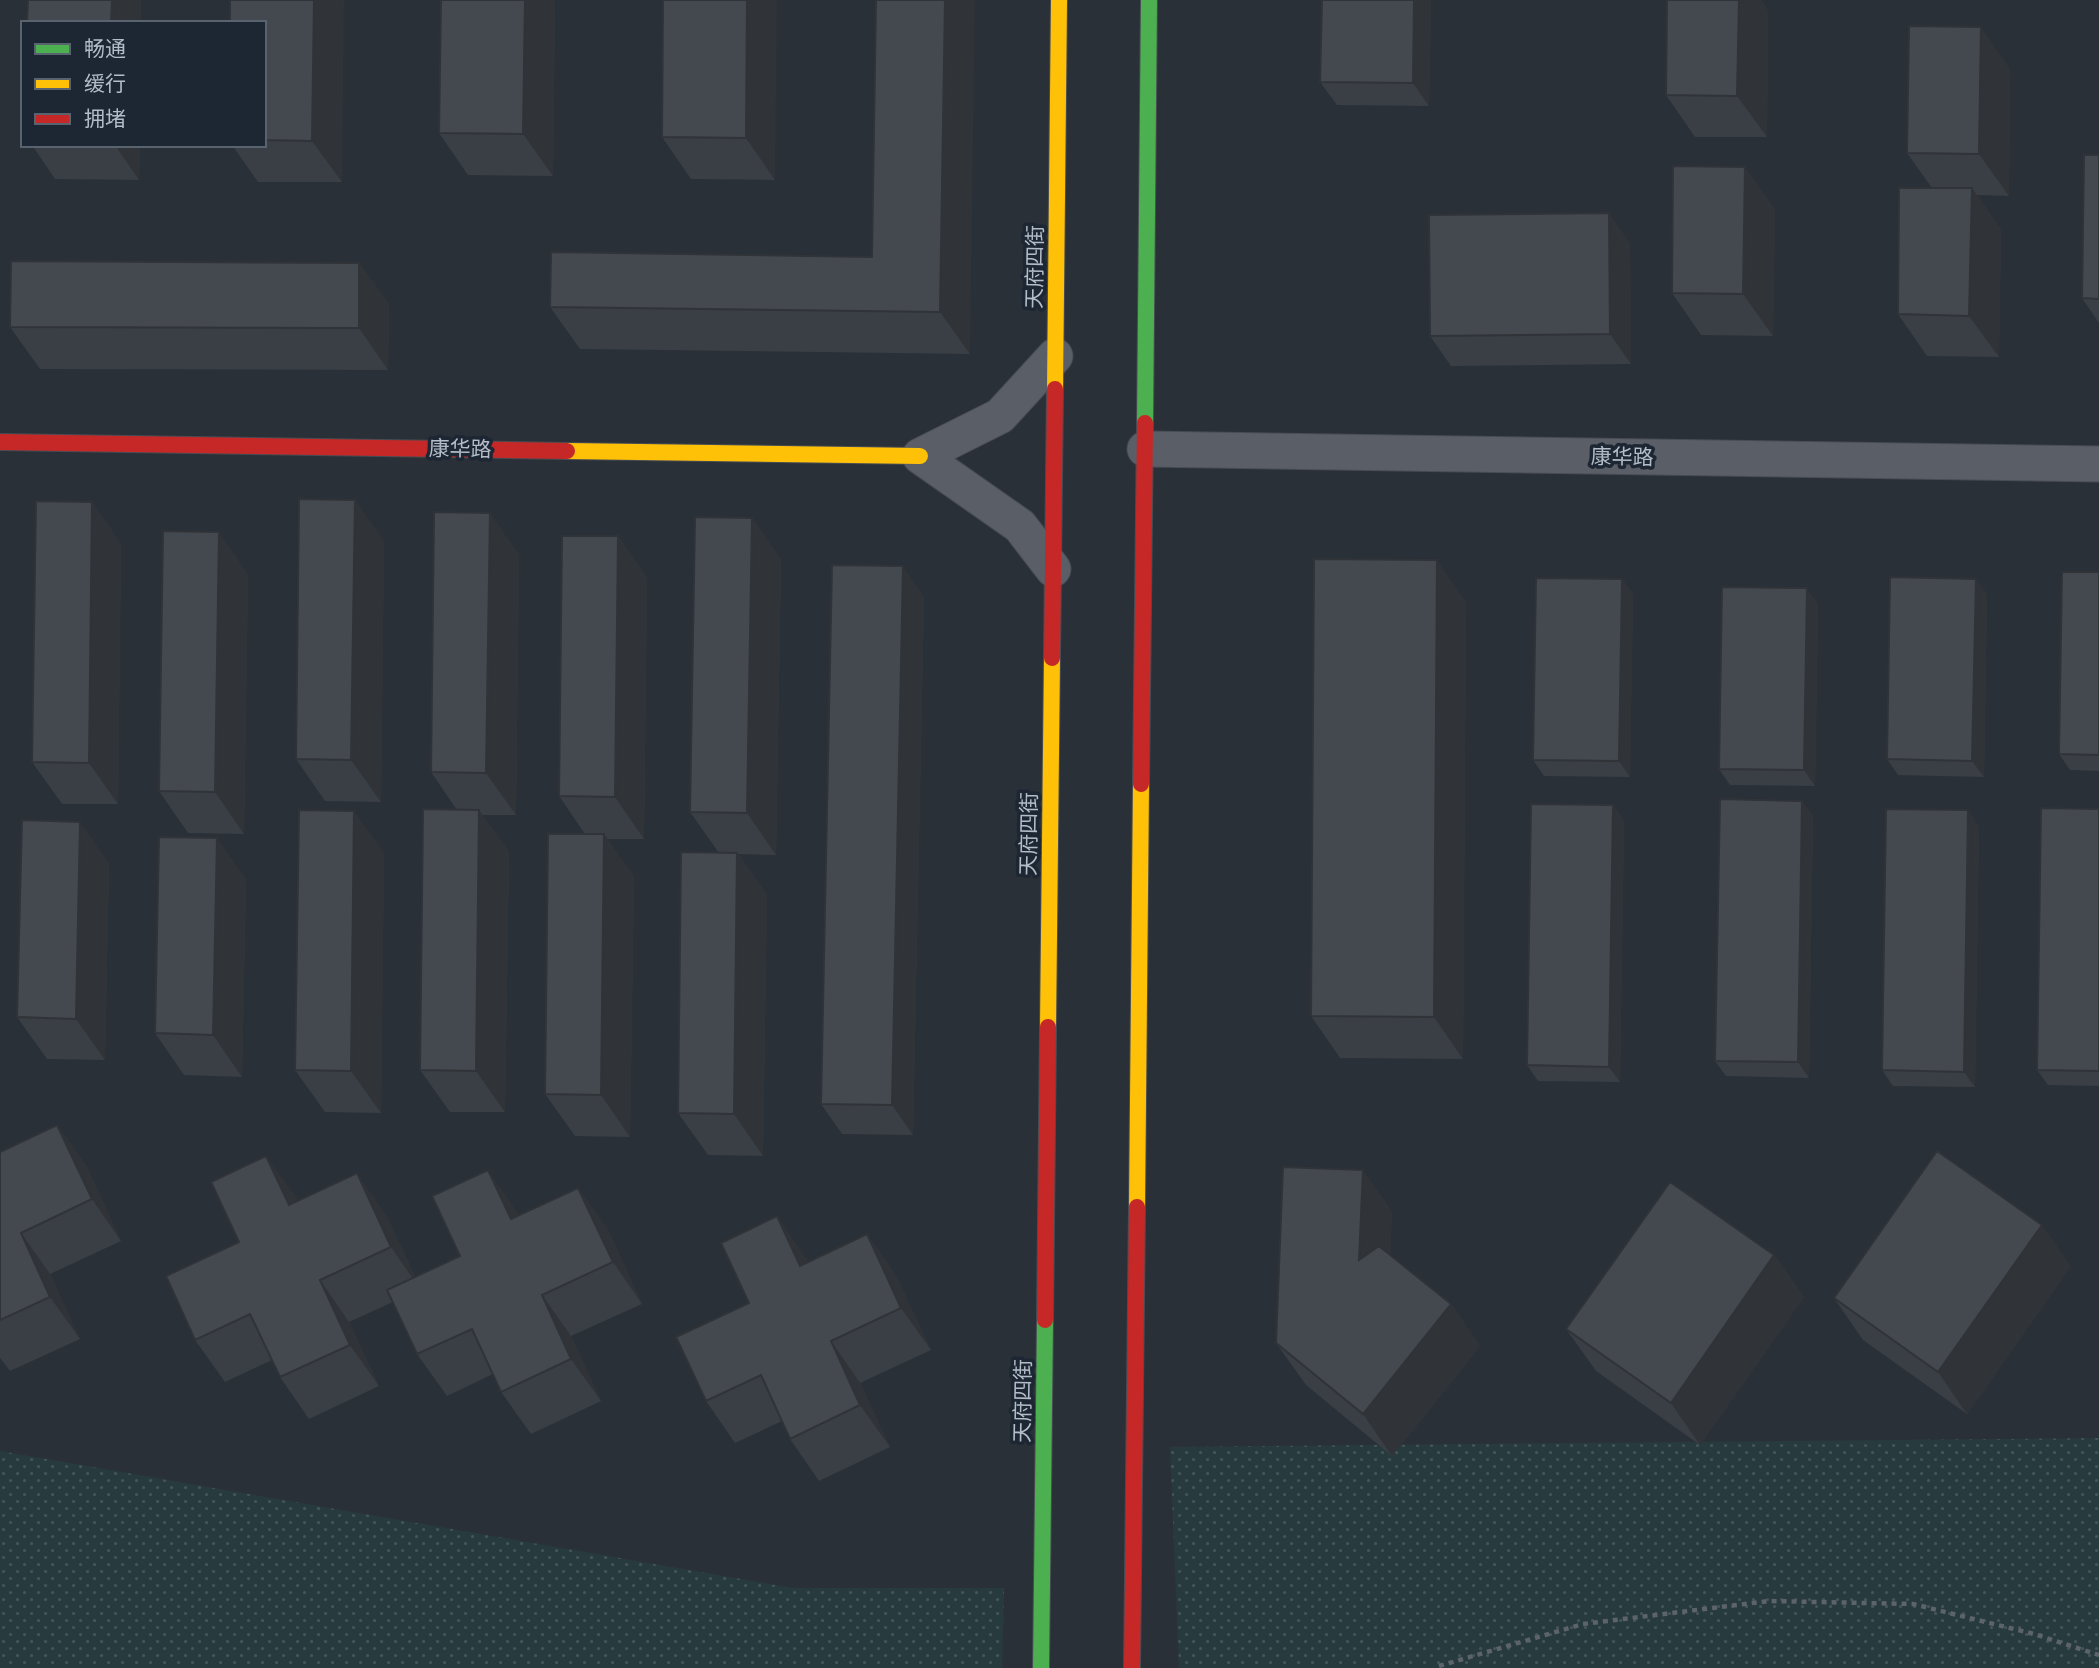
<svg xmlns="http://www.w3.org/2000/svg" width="2099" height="1668" font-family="Signika,'Noto Sans SC',sans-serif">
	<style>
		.park { fill: url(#park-dots) }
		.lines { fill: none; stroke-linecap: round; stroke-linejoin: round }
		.street-casing { stroke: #484c53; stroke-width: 37 }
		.fast-casing { stroke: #484c53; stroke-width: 18 }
		.slow-casing { stroke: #484c53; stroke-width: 18 }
		.jam-casing { stroke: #484c53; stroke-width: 18 }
		.path { stroke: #5d636a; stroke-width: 4.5; stroke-dasharray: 5 5; stroke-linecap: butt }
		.street { stroke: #5a5e66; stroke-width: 35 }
		.fast { stroke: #4caf50; stroke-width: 16 }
		.slow { stroke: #ffc107; stroke-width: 16 }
		.jam { stroke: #c62828; stroke-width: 16 }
		.wall { fill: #3a3f45 }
		.shaded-wall { fill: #303338 }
		.building { fill: #444950; stroke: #303338; stroke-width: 2 }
		.labels { text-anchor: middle; stroke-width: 7; stroke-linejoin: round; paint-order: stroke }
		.street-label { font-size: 21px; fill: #b4bcc9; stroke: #1d2633 }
	</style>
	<defs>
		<pattern id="park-dots" width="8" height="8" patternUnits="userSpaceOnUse" patternTransform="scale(1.75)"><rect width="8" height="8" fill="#273a3e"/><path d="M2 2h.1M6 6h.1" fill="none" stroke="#445559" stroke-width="1.8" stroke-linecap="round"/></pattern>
	</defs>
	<rect width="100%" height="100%" fill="#2a3038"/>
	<path class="park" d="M2099,1438V1668H1179L1170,1447Z
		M0,1451L793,1588H1004L1002,1668H0Z"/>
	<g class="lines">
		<defs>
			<path id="street" d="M1145,449L2099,464
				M1053,569L1020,526L920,456L1000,416L1055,356"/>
			<path id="fast" d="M1145,423L1149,0
				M1041,1668L1045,1320"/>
			<path id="slow" d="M1055,389L1059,0
				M567,451L920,456
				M1048,1027L1052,658
				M1137,1207L1141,784"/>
			<path id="jam" d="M0,442L567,451
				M1052,658L1055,389
				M1141,784L1145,423
				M1045,1320L1048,1027
				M1132,1668L1137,1207"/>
		</defs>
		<use href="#street" class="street-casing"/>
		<use href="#fast" class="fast-casing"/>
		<use href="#slow" class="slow-casing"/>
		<use href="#jam" class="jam-casing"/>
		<path class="path" d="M1439,1666L1583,1624L1769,1601L1913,1604L2034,1634L2099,1655"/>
		<use href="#street" class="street"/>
		<use href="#fast" class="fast"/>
		<use href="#slow" class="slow"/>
		<use href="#jam" class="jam"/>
	</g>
	<path class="wall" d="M441,0H555L553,176L468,175L439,133Z
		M663,0L775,180L691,179L662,137Z
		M876,0L970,354L580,349L550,307L872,257Z
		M1431,0L1429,106L1337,105L1320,82Z
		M1667,0H1761L1768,11L1767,137H1695L1666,95Z
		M264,23L342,182H258L232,145H264Z
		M2010,69L2009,196L1977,195L2001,230L1999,357L1927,356L1898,314L1932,188L1907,153Z
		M32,145H140L139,180L55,179Z
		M2099,155V323L2082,298Z
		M1775,209L1773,336L1701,335L1672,293Z
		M1630,243L1631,364L1451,366L1430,336Z
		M359,263L389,304L388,370L40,369L10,327Z
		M355,500L384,542L381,802L325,801L296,759Z
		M92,502L121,544L118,804H62L32,762Z
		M752,518L781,560L776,855L738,854L767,895L763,1156L708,1155L678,1113L719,853L690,812Z
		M618,536L647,578L644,839H607L634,876L630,1137L575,1136L545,1094L585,834L559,796Z
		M519,554L516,815H482L509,852L505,1112H450L420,1070L457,810L431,772Z
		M2099,572V771L2070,770L2059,754Z
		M248,574L244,834L188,833L159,791Z
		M1622,579L1633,594L1630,777L1544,776L1533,760Z
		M1976,579L1987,594L1984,777L1898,775L1887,759Z
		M924,596L913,1135L842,1134L821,1104Z
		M1466,602L1463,1059L1340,1058L1311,1016Z
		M1818,604L1815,786L1730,785L1719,769Z
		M1613,805L1624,821L1620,1082L1538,1081L1527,1065Z
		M2099,809V1086L2048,1085L2037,1070Z
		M1813,816L1809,1078L1726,1076L1715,1061Z
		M1979,826L1975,1087L1893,1086L1882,1070Z
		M384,853L381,1113L325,1112L295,1070Z
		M109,863L105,1060L47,1059L17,1017Z
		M246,879L242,1077L184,1075L155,1033Z
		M57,1125L87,1167L121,1241L50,1274L80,1339L10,1371L0,1358V1152Z
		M578,1188L608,1230L642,1304L571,1336L601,1401L531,1434L501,1392L493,1374L447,1396L417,1354L393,1302L349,1322L379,1386L309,1419L280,1377L272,1360L225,1382L195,1340L239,1242L296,1197L297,1201L386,1215L415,1277L460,1256L517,1212L519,1215Z
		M1392,1211L1390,1255L1451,1304L1480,1346L1392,1456L1306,1385L1276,1343Z
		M867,1234L896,1276L931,1350L860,1383L890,1447L819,1481L790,1439L782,1421L735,1443L706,1401L749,1303L806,1258L808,1262Z
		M1774,1255L1804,1297L1700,1445L1596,1371L1566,1329Z
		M2071,1266L1967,1414L1863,1340L1834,1298Z"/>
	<path class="shaded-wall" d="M112,0H141V23H111Z
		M314,0H344L342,182L312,141Z
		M525,0H555L553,176L523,134Z
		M747,0H777L775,180L746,138Z
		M945,0H975L970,354L940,312Z
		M1414,0H1431L1429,106L1413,83Z
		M1739,0H1761L1768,11L1767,137L1737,96Z
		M1981,27L2010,69L2009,196L1979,154Z
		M115,145H140L139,180Z
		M1745,167L1775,209L1773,336L1743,294Z
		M1972,188L2001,230L1999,357L1969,316Z
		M1609,213L1630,243L1631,364L1610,334Z
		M359,263L389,304L388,370L359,328Z
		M355,500L384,542L381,802L351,760Z
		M92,502L121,544L118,804L89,763Z
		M490,513L519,554L516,815L486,773Z
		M752,518L781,560L776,855L747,813Z
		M219,532L248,574L244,834L215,792Z
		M618,536L647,578L644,839L615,797Z
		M1437,560L1466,602L1463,1059L1434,1017Z
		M903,566L924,596L913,1135L892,1105Z
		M1622,579L1633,594L1630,777L1619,761Z
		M1976,579L1987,594L1984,777L1972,761Z
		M1807,588L1818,604L1815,786L1804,770Z
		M1802,801L1813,816L1809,1078L1798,1062Z
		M1613,805L1624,821L1620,1082L1609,1067Z
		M479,810L509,852L505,1112L476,1071Z
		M1968,810L1979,826L1975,1087L1964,1072Z
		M354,811L384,853L381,1113L351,1071Z
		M80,822L109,863L105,1060L76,1019Z
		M604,834L634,876L630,1137L601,1095Z
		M217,838L246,879L242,1077L213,1035Z
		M737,853L767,895L763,1156L734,1114Z
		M57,1125L87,1167L121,1241L92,1199Z
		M266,1156L296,1197L318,1247L289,1205Z
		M488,1170L517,1212L540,1261L511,1219Z
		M1363,1170L1392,1211L1389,1302L1359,1260Z
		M357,1173L386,1215L420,1289L391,1247Z
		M578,1188L608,1230L642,1304L613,1262Z
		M777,1216L806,1258L829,1308L800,1266Z
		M2042,1225L2071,1266L1967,1414L1938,1372Z
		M21,1233L50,1274L80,1339L50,1297Z
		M867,1234L896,1276L931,1350L901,1308Z
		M1774,1255L1804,1297L1700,1445L1671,1403Z
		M320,1280L349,1322L379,1386L350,1345Z
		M542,1295L571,1336L601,1401L571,1359Z
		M1451,1304L1480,1346L1392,1456L1363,1414Z
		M831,1341L860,1383L890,1447L860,1405Z"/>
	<path class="building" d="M28,0H112L111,23H27Z
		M230,0H314L312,141L264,140V23H230Z
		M441,0H525L523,134L439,133Z
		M663,0H747L746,138L662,137Z
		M876,0H945L940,312L550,307L551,252L872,257Z
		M1322,0H1414L1413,83L1320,82Z
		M1667,0H1739L1737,96L1666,95Z
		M1909,26L1981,27L1979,154L1907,153Z
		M2084,155H2099V299L2082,298Z
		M1673,166L1745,167L1743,294L1672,293Z
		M1899,188H1972L1969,316L1898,314Z
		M1609,213L1610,334L1430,336L1429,215Z
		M11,261L359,263V328L10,327Z
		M299,499L355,500L351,760L296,759Z
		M36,501L92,502L89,763L32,762Z
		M434,512L490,513L486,773L431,772Z
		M695,517L752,518L747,813L690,812Z
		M163,531L219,532L215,792L159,791Z
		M562,536H618L615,797L559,796Z
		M1314,559L1437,560L1434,1017L1311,1016Z
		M832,565L903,566L892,1105L821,1104Z
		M2062,572H2099V755L2059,754Z
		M1890,577L1976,579L1972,761L1887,759Z
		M1536,578L1622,579L1619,761L1533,760Z
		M1722,587L1807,588L1804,770L1719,769Z
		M1720,799L1802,801L1798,1062L1715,1061Z
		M1531,804L1613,805L1609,1067L1527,1065Z
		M2041,808L2099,809V1071L2037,1070Z
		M423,809L479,810L476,1071L420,1070Z
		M1886,809L1968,810L1964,1072L1882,1070Z
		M299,810L354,811L351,1071L295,1070Z
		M22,820L80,822L76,1019L17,1017Z
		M548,834H604L601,1095L545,1094Z
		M159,837L217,838L213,1035L155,1033Z
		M681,852L737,853L734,1114L678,1113Z
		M57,1125L92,1199L21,1233L50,1297L0,1320V1152Z
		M1937,1151L2042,1225L1938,1372L1834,1298Z
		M266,1156L289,1205L357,1173L391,1247L320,1280L350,1345L280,1377L250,1314L195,1340L166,1276L239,1242L211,1182Z
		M1283,1167L1363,1170L1359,1260L1379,1246L1451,1304L1363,1414L1276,1343Z
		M488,1170L511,1219L578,1188L613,1262L542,1295L571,1359L501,1392L472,1329L417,1354L387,1290L460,1256L432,1196Z
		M1670,1182L1774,1255L1671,1403L1566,1329Z
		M777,1216L800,1266L867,1234L901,1308L831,1341L860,1405L790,1439L761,1375L706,1401L676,1337L749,1303L721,1243Z"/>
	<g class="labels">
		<g class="street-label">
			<text transform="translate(1035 267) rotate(-89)" y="7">天府四街</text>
			<text transform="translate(460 449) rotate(1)" y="7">康华路</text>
			<text transform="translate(1622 457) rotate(1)" y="7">康华路</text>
			<text transform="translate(1029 834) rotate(-89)" y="7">天府四街</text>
			<text transform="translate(1023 1401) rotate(-89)" y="7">天府四街</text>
		</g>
	</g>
	<rect x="21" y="21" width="245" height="126" fill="#1d2633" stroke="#59626f" stroke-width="2"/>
	<rect x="35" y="44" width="35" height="10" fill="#4caf50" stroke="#59626f" stroke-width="2"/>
	<text x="84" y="56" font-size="21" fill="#b4bcc9">畅通</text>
	<rect x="35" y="79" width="35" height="10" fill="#ffc107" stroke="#59626f" stroke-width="2"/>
	<text x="84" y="91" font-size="21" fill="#b4bcc9">缓行</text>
	<rect x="35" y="114" width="35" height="10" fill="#c62828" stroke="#59626f" stroke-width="2"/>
	<text x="84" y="126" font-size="21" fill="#b4bcc9">拥堵</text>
</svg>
